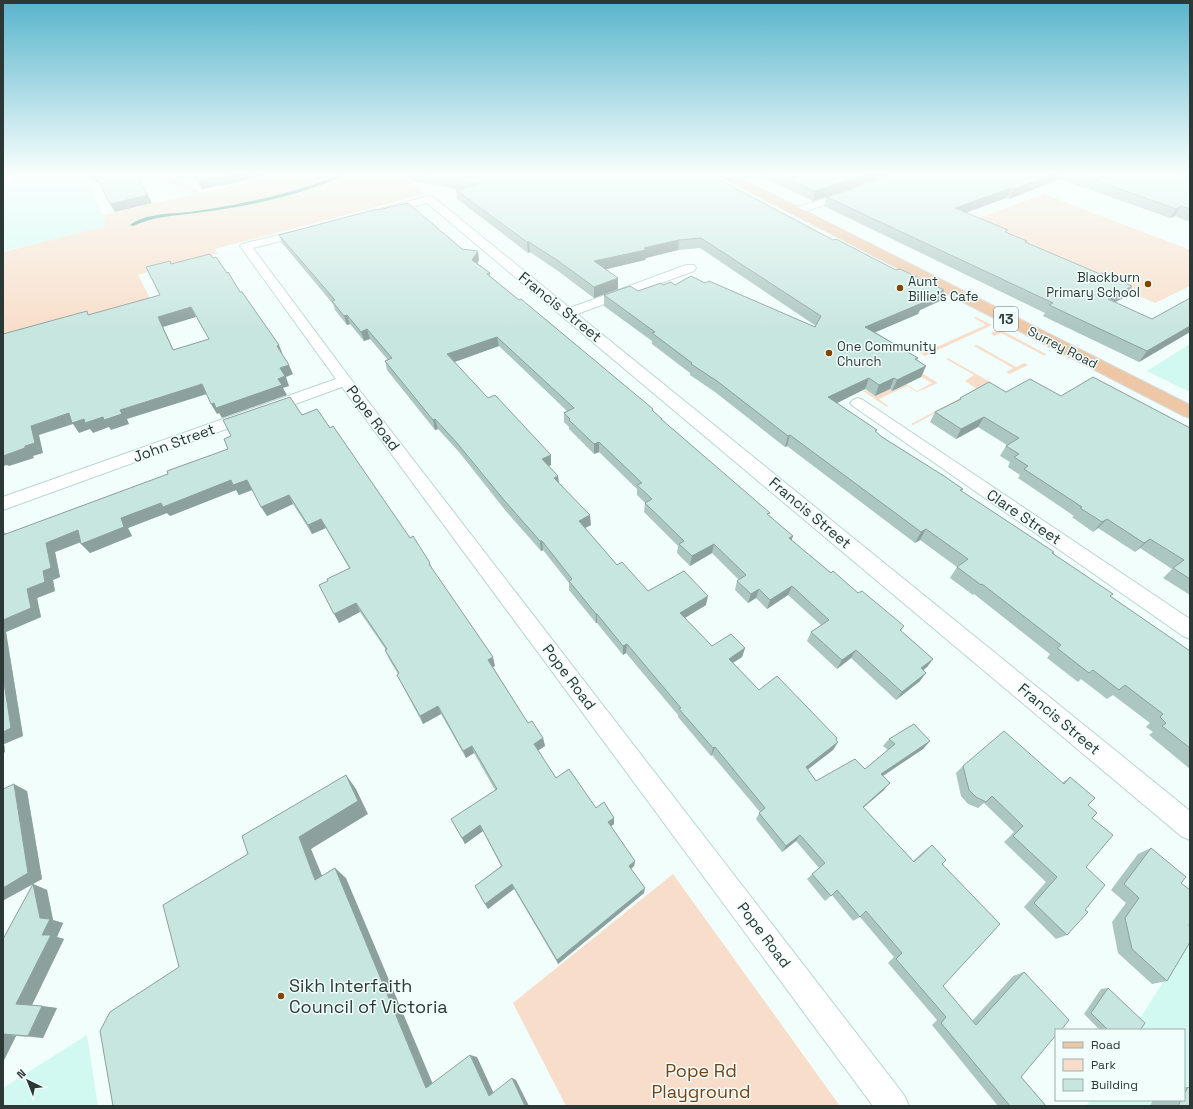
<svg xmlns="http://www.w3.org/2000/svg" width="1193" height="1109" font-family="'Space Grotesk',sans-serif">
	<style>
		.built { fill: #d1f9f1 }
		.green { fill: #f8deca }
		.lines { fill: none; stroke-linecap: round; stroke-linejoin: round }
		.stream { fill: #248f81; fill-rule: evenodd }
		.minor-casing { stroke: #b8d6d0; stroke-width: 2 }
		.primary-casing { stroke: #d9dbdb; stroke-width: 2 }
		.minor { fill: #fff; fill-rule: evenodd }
		.primary { fill: #eec7a7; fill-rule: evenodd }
		.wall { fill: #acc6c1 }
		.shaded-wall { fill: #8ca19d }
		.building { fill: #c8e6e0; stroke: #8ca19d; fill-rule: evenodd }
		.poi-dot { fill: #814500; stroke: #f1fefb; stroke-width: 1.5 }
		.labels { text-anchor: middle; stroke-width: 3; stroke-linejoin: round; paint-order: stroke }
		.far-poi-label { font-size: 13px; fill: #2c3835; stroke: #f1fefb; text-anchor: start }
		.far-street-label { font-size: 13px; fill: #2c3835; stroke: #f1fefb }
		.shield { fill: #f1fefb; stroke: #677370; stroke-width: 1 }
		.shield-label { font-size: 14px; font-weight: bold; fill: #2c3835 }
		.street-label { font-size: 15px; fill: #2c3835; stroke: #f1fefb }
		.near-poi-label { font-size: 18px; fill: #2c3835; stroke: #f1fefb; text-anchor: start }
		.near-park-label { font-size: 18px; fill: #734213; stroke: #f1fefb }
	</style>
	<rect width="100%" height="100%" fill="#f1fefb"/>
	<path class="built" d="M3,174H83L108,227L3,251Z
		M1190,344V392L1147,371Z
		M1190,939V1106H1086L1090,1100H1184V1030H1133Z
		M87,1035L98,1106H3V1088Z"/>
	<path class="green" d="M283,174H400L425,194L215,249L218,254L138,275L152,302L3,344V252L106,226L103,215L194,194L185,188L165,181C179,178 190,185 200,193Z
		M1044,194L1190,250V286L1155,303L970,221Z
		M976,317L992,325L925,356L912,348H914L923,353L986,325L974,318Z
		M999,329L1046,354L1045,356L1001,333L994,336L991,334Z
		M863,337L938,383L917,392L907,386L879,399L888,406L887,407L863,391L865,390L875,396L890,389L893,391L906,384L917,391L932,383L910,370Z
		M977,345L1016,367L1024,363L1028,365L1010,374L1006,372L1013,368L974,346Z
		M948,358L992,383L913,425L911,424L977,389L965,381L974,375L946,359Z
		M673,874L840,1106H566L513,1003Z"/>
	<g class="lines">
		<path class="stream" d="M341,174H346C337,179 327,183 318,186C279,200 237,208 196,213C174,216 154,216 133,226L130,225C146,213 170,214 189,212C198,211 207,209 216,208C259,200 301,191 341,174Z"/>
		<defs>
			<path id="minor" d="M162,174H172V175L167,178L164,177Z
				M850,191L854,192L855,194L854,196L796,214L791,211L792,209Z
				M429,196L433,197L570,308L686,265H694L696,268L694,271L577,314L1190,811V840L1181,836L427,203L384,214L379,211L380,209Z
				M304,229L310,232L308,234L253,248L350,378L904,1095L909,1106H873L342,387L3,510V497L336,379L240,246L242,244Z
				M858,398L863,400L1190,619V639L1183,636L853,406L850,403L853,400Z"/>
			<path id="primary" d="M717,174H732L1190,405V418L1184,416L719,176Z"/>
		</defs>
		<use href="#minor" class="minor-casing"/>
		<use href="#primary" class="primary-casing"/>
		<use href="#minor" class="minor"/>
		<use href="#primary" class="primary"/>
	</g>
	<path class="wall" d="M190,174H272L220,186L219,185L202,189Z
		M403,174H709L833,240L896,270L944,290L940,301L920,310L918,314L875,332L918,358L917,360L926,366L921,377L892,391L890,389L875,396L865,389L837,403L882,437L963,489L961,491L1053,553L1110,597L1190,651V769L1149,735L1153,732L1146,727L1150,723L1113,695L1107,699L1081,679L1078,682L1047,658L1050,654L974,594L973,595L950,578L957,567L920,540L915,543L787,446L785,447L715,392L690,375V373L652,344V341L604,306V295L638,291L663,285H675L705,283L815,327L816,326L700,248L678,250L646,258L645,260L606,269L618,289L594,298L558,271L530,252L528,253L457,199L456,190V189L412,181Z
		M756,174H893L813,201Z
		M896,174H1190V222L1175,216L1170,218L1060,179L1009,199L1006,198L966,212L1007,233L1026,243L1100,274L1132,286L1125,297L1115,302L1152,319L1190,298V332L1139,362L1043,316L1045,313L824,206L827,197Z
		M378,210L462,249L479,260L477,263L490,273V276L662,419V420L769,516L791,540L831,573L904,626L901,631L933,659L927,667L923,670L920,681L896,700L851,658L837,669L807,641L811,632L821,625L788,595L767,609L756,598L748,603L735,590L737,581L739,580L712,553L690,566L677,553L678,546L644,512L645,503L637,495V489L599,452L594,454L569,429V427L564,422V413L567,411L499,346L454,362L551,465L549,466L558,476L559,483L591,525L585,528L617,565L648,591L706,605L685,618L712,646L745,648L742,657L733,663L759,690L837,738L836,740L838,742L833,750L808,769L816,781L865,769L888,750L883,746L889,739L930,741L923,749L883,776L884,790L863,808L913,861L924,851L932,845L942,864L943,986L972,1021L1013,976L1024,972L1021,1077L1046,1106H998L932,1025L937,1020L888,963L894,957L860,917L853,921L832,895L825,901L807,879L819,868L796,841L782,852L756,819L760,812L712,755L711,756L678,717V715L626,653L623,655L597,623H596L569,590V583L543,550L541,551L505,510L459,452L438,429L435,430L387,370L385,361L388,360L370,339L364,341L350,324L347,325L335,310L333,304L282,243L279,235Z
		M1006,392L1061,396L1190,428V595L1163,578L1172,569L1140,548L1135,552L1098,528L1093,532L1072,517L1074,516L1018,478L1020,475L1008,467L1010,462L1000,456L1006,446L1007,445L978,427L956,439L930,422L935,412L959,400L960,398Z
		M302,415L330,428L410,538L430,563L432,569L495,666L493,667L528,723L543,738L545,746L538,750L556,778L596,808L614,824L611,826L635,861L634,866L631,869L644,893L558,964L514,889L488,909L475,886L501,866L483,831L465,844L454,825L495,790L474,753L466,758L441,714L423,724L401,683L397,675L398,674L389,659L385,650H386L360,612L339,623L328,581L349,568L326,528L312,534L293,504L267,516L252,490L239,495L236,490L170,516L167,513L128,528L132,536L90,553L81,542L55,552L60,577L53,580L55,591L37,598L41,617L6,632L23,736L4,744L5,752L3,753V531L6,534L168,474L228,449Z
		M963,766L1062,783L1070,777L1088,805L1092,818L1086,867L1085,910L1067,935L1056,939L1024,907L1046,882L1004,842L1014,832L984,803L978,808L968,804L961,796L956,773Z
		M3,789L27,791L42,879L33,884L47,890L53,920L63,923L57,937L64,939L32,1005L57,1008L43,1038L16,1036L3,1062V939L33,884L4,900H3Z
		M1151,848L1181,883L1189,925L1167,981L1152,984L1118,953L1112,922L1126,903L1111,890L1138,854Z
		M1108,988L1140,1030H1100L1084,1014L1101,989Z
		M1184,1087H1188L1190,1106H1150L1153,1100H1184Z"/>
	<path class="shaded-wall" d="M3,174H23L3,178Z
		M95,174L100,182L96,183L92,175Z
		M236,174H272L220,186L217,178Z
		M867,174H893L813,201L815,191Z
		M1053,174H1063L1060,179L1009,199L1014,189Z
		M216,177L219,185L202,189L198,181Z
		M1011,188L1006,198L951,218L955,208Z
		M148,195L152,203L115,212L110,204Z
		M1181,206L1175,216L1170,218L1176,209Z
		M679,240L678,250L646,258L645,260L594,272V261L644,248Z
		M527,242H529L530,252L528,253Z
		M478,251L479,260L474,269L472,260Z
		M618,278V289L594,298V287Z
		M1132,286L1125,297L1101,310L1108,299Z
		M944,290L940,301L920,310L918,314L862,338L865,327L920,300Z
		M191,307L196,317L163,327L178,360L173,350L158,317Z
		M347,315L350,324L347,325L344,316Z
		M1190,326V332L1139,362L1147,351Z
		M367,329L370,339L364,341L361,332Z
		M497,337L499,346L449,364L447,354Z
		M279,345L283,355L277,346Z
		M289,365L293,374L286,377L289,386L283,388L287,395L222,418L219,413L217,414L211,404L278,379L280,368Z
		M926,366L921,377L892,391L897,380Z
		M869,378L865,389L825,409L828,397Z
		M894,378L890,389L875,396L879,385Z
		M202,384L207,394L127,419L129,424L111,430L109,427L93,433L90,429L79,433L73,424L39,435L43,453L33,456L34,458L9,466L7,465L3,466V456L25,446L31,426L69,413L84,419L120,410Z
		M984,417L978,427L956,439L961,429Z
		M435,419L438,429L435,430L433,420Z
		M790,435L787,446L785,447L788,436Z
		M599,442V452L594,454V444Z
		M551,455V465L543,469L542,459Z
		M558,476L559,486L554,478Z
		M231,480H247L252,490L239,495L236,490L170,516L167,513L128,528L132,536L90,553L81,544L121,518L161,503Z
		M289,495L293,504L267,516L261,507Z
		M590,515L591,525L579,531V521Z
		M321,519L326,528L312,534L308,525Z
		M1107,519L1098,528L1093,532L1102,522Z
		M926,529L920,540L915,543L921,532Z
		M78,530L86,540L55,552L60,577L53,580L55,591L37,598L41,617L6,632L23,736L4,744L5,752L3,753V620L27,589L43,571L46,543Z
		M793,536L790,545L789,538Z
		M1150,539L1140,548L1135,552L1144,543Z
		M540,541H542L543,550L541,551Z
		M714,544L712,553L690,566L692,556Z
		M792,586L788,595L767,609L770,600Z
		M759,589L756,598L748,603L751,594Z
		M708,596L706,605L678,622L680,613Z
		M356,603L360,612L339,623L334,614Z
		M596,614H597V623H596Z
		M627,644L626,653L623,655V646Z
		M745,648L742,657L726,667L729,659Z
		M856,650L851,658L837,669L842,660Z
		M493,657L495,666L490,668L488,660Z
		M933,659L927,667L915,677L921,668Z
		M926,673L920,681L896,700L902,692Z
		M438,706L441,714L423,724L420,716Z
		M543,738L545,746L536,752L534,744Z
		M930,741L923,749L875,781L881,774Z
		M838,742L833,750L802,774L806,767Z
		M472,746L474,753L466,758L463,751Z
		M715,747L712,755L711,756L713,748Z
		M346,775L356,789L368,814L311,849L328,890L315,880L299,837Z
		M890,783L884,790L857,813L863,807Z
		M14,784L27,791L42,879L33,884L47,890L53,920L63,923L57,937L64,939L31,1007L16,1004L42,935L40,918L33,884L4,900H3V888Z
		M614,818V824L608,829V822Z
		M480,825L483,831L465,844L462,838Z
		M800,835L796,841L782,852L786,846Z
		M635,861L634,866L628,871L629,866Z
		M335,868L346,878L435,1089L426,1088Z
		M512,884L514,889L488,909L485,904Z
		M645,888L644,893L558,964L557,960Z
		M42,1006L57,1008L43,1038L28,1036Z
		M3,1034L16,1036L3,1062Z
		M470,1055L477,1057L495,1096H489Z
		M512,1078L516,1080L529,1106H525Z"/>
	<path class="building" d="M95,174H135L148,195L110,204Z
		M193,174H236L217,178L216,177L198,181Z
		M423,174H709L833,240L836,239L896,270L900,269L944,290L920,300L922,303L865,327L918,358L915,359L926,366L897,380L894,378L879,385L869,378L828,397L877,430L875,431L882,437L944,476L963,489L960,490L1054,552L1052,553L1113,594L1110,596L1190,651V748L1162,726L1166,723L1160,717L1163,714L1125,685L1119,690L1093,670L1089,673L1057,648L1061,645L982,584L981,585L957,567L968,559L926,529L921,532L790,435L788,436L717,381L691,364L692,363L652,333L655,332L604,295L630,286L638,291L661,283L663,285L671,282L675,285L691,276L705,283L709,281L815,327L821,316L701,238L679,240L644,248L646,250L594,261L618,278L594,287L557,260L529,242H527L456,190L478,184Z
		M778,174H867L815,191Z
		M896,174H1053L1014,189L1011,188L955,208L1008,230L1005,232L1027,241L1025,242L1100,274L1102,273L1132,286L1108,299L1152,319L1190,298V326L1147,351L1049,305L1053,303L827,197Z
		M1078,174H1173L1190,179V209L1181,206L1176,209Z
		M408,203L462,249L478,251L472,260L490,273L487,274L519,300L521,299L653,409L652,410L662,419H661L770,513L767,514L793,536L789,538L831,573L833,571L858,593L862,591L904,626L900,630L933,659L921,668L926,673L902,692L856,650L842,660L811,632L829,620L792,586L770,600L759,589L751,594L737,581L746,575L714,544L692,556L679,544L684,541L645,503L652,499L637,485L642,483L599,442L594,444L569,420L570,419L564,413L574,408L497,337L447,354L488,398L495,395L551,455L542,459L558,476L554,478L590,515L579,521L617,565L622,562L648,591L684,571L708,596L680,613L712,646L731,634L745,648L729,659L759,690L777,676L837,738L836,740L838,742L806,767L816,781L855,759L865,769L895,744L889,739L914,724L930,741L881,774L890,783L863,807L914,862L932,845L946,860L942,864L1000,924L943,986L976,1025L1024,972L1069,1020L1061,1030H1056V1035L1021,1077L1046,1106H1010L941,1023L946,1017L896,959L902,953L866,911L860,917L837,890L831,896L812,874L825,863L800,835L786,846L759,813L765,808L715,747L713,748L679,709L681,708L627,644L623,646L597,614H596L569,581L572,579L542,541H540L504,500L457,443L435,419L433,420L385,361L392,358L367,329L361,332L347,315L344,316L332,301L335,300L279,235L377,209L378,210Z
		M210,254L213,258L216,257L227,273L228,272L240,292H242L279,345L277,346L289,365L280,368L285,376L278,379L282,385L216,408L214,403L211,404L202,384L120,410L122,414L104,420L103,417L85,423L84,419L72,423L69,413L31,426L35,443L25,446V448L3,456V334L87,311L88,315L160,295L146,267L170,261L171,264ZM191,307L209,339L173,350L158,317Z
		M1093,377L1190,428V579L1173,568L1184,560L1150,539L1144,543L1107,519L1102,522L1080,508L1082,507L1024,469L1028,466L1014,457L1019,454L1006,446L1019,438L984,417L961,429L935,412L961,399L960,398L989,382L1006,392L1030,379L1061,396Z
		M290,397L302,415L317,409L330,428L333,426L410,538L413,536L430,563L429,564L493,657L488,660L528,723L532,721L543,738L534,744L556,778L569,769L596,808L604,802L614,818L608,822L635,861L629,866L645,888L557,960L512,884L485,904L475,886L502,866L480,825L462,838L451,819L497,789L472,746L463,751L438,706L420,716L397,675L399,673L385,650L387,649L356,603L334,614L319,585L328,581L327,579L350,568L321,519L308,525L289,495L261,507L247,480L233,485L231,480L163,507L161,503L121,518L124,527L81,544L78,530L46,543L51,568L43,571L45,582L27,589L31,608L3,620V535L168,474L167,471L228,449L224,439L231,436L223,420Z
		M3,676L11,728L3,732Z
		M1004,731L1064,784L1070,777L1095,798L1088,805L1097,813L1092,818L1113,835L1086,867L1105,885L1085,910L1088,912L1067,935L1034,903L1057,877L1013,836L1023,826L992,796L986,802L976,797L969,790L963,766Z
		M346,775L358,801L299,837L315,880L335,868L426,1088L470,1055L489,1096L512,1078L525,1106H113L100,1031L110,1012L179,967L163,905L248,854L242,836Z
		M14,784L28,873L3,888V789Z
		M1151,848L1186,877L1181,883L1190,890V923L1189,925L1190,928V942L1167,981L1132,949L1125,918L1139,898L1124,884Z
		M33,884L40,918L50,919L42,935H51L16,1004L42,1006L28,1036L3,1034V939Z
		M1108,988L1145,1023L1140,1030H1108L1091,1013Z
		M1188,1087L1190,1089V1106H1178L1181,1100H1184V1094Z"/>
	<linearGradient id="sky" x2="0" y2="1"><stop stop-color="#58b4cc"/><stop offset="0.53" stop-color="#f9fffd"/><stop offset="1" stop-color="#f9fffd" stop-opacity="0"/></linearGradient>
	<rect width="1193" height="329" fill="url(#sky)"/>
	<g class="poi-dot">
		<circle cx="1148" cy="284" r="4"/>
		<circle cx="900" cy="288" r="4"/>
		<circle cx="829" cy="353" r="4"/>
		<circle cx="281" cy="996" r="4"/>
	</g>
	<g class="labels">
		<g class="far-poi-label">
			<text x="1140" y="282" text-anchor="end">Blackburn<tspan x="1140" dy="15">Primary School</tspan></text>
			<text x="908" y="286">Aunt<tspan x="908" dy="15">Billie's Cafe</tspan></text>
			<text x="837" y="351">One Community<tspan x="837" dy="15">Church</tspan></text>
		</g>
		<g class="far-street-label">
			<text transform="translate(1063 347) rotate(27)" y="5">Surrey Road</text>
		</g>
		<rect class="shield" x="994" y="307" width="24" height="24" rx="3"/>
		<g class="shield-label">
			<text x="1006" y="324">13</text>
		</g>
		<g class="street-label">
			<text transform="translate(560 307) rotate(39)" y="5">Francis Street</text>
			<text transform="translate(373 418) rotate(53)" y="5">Pope Road</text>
			<text transform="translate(174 443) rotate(-20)" y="5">John Street</text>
			<text transform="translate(810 513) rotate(40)" y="5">Francis Street</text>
			<text transform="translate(1024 517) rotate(34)" y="5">Clare Street</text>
			<text transform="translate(569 677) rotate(53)" y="5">Pope Road</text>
			<text transform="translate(1059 719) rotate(40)" y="5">Francis Street</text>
			<text transform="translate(764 935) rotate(53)" y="5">Pope Road</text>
		</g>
		<g class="near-poi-label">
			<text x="289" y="992">Sikh Interfaith<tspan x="289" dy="21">Council of Victoria</tspan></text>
		</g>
		<g class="near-park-label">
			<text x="701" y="1077">Pope Rd<tspan x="701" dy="21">Playground</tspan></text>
		</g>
	</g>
	<rect width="1193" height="1109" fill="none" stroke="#2c3835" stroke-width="8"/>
	<rect x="1055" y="1029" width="130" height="72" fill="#f1fefb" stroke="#a2afac"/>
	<rect x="1063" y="1042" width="20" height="6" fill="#eec7a7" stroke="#a2afac"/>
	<text x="1091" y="1049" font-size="12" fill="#2c3835">Road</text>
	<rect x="1063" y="1059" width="20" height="12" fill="#f8deca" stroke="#a2afac"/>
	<text x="1091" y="1069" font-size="12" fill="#2c3835">Park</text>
	<rect x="1063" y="1079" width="20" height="12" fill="#c8e6e0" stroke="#a2afac"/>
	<text x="1091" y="1089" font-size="12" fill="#2c3835">Building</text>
	<g transform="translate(28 1081) rotate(317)" stroke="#f1fefb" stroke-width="3" paint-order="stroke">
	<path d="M0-3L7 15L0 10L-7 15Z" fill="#2c3835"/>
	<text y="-6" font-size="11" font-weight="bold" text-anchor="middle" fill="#2c3835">N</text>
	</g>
</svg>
